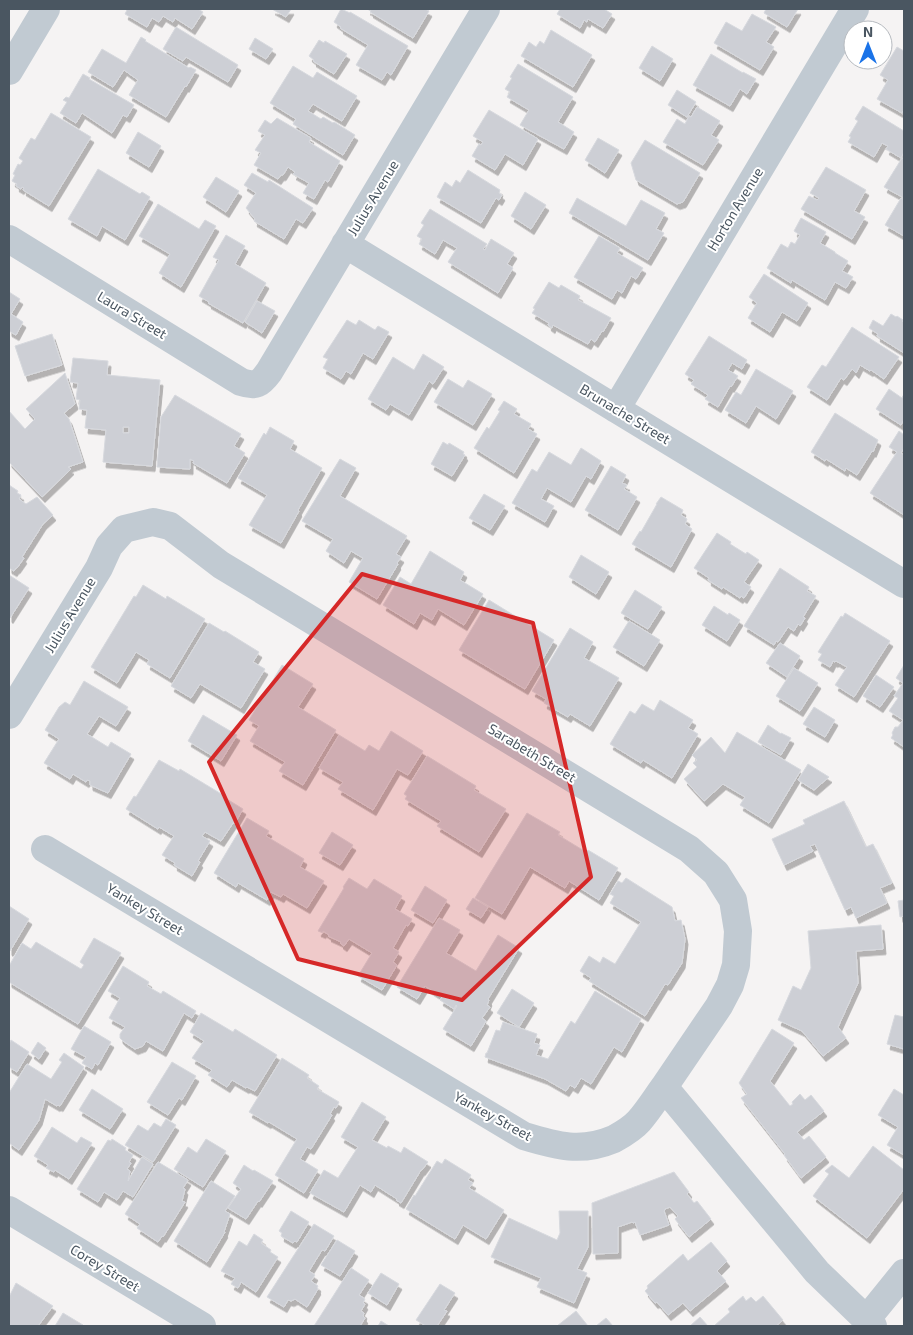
<svg xmlns="http://www.w3.org/2000/svg" width="913" height="1335" font-family="'Exo 2',sans-serif">
	<style>
		.building { fill: #cdcfd5; stroke: #d7d9de; fill-rule: evenodd; filter: url(#shadow) }
		.lines { fill: none; stroke-linecap: round; stroke-linejoin: round }
		.minor { stroke: #c1cad2; stroke-width: 28 }
		.marked { fill: #d62828; fill-opacity: 0.2; stroke: #d62828; stroke-width: 4; stroke-linejoin: round }
		.labels { text-anchor: middle; stroke-width: 4; stroke-linejoin: round; paint-order: stroke }
		.street-label { font-size: 14px; fill: #4a5661; stroke: #fff }
	</style>
	<defs>
		<filter id="shadow"><feDropShadow dx="3" dy="5.5" stdDeviation="0" flood-color="#0004"/></filter>
	</defs>
	<rect width="100%" height="100%" fill="#f5f3f3"/>
	<path class="building" d="M125,9H198L203,12L192,29L175,18L173,22L163,16L159,22L152,18L147,27L125,14L127,10Z
		M272,9H291L286,17Z
		M341,9L350,13V12L408,46L391,75L387,72L382,80L356,65L368,45L340,28L341,27L334,22Z
		M367,9H425L429,11L413,38L370,12L371,11Z
		M560,9H604L612,14L603,28L588,19L587,22L584,20L580,28L557,14Z
		M766,9H798L787,27L764,13Z
		M752,14L776,27L766,42L774,47L760,70L714,43L726,22L742,31Z
		M176,27L238,65L228,82L186,57L183,61L163,49Z
		M551,30L592,55L573,87L521,56L529,42L536,47L540,41L544,44Z
		M141,37L146,40L145,41L189,68L190,67L196,70L186,87L185,86L166,117L129,95L138,80L124,70L113,87L88,72L102,49L126,63Z
		M255,38L273,49L266,59L249,49Z
		M319,40L324,43L325,41L347,54L334,74L313,61L314,60L309,56Z
		M652,46L673,59L660,81L639,68Z
		M897,47L904,51V119L903,111L902,113L877,99L888,80L880,75Z
		M711,54L743,73V72L756,79L747,94L740,89L730,106L693,85Z
		M518,64L573,97L558,122L574,132L564,149L520,125L529,110L507,97L510,92L505,89L512,78L510,77Z
		M293,66L313,78L317,72L357,96L342,121L313,104L308,111L321,119L323,117L333,123L334,122L355,135L343,155L293,124L296,119L270,103Z
		M83,74L90,78L89,79L134,105L127,117L123,115L112,133L82,113L76,123L60,113L67,102L63,100L66,97L69,98Z
		M677,90L696,102L687,117L668,105Z
		M863,106L904,131V152L901,158L886,149L888,146L882,143L874,157L848,142L851,137L849,136L858,121L855,119Z
		M697,107L720,121L711,135L719,140L703,165L663,142L677,119L685,124L689,116L691,117Z
		M489,110L538,139L523,165L505,154L495,170L472,156L479,144L481,145L483,142L473,136Z
		M51,113L91,137L49,206L23,190L24,188L22,187L21,189L16,186L17,184L12,181L15,175L13,174L18,164L20,165L23,161L19,158L31,138L35,140Z
		M277,118L311,138L309,142L340,161L328,182L325,180L314,199L303,193L309,183L293,174L295,172L288,167L283,175H281L278,179L254,165L261,153L255,150L265,135L258,131L265,120L271,124Z
		M138,132L161,146L149,167L126,153Z
		M598,138L619,150L605,173L585,160Z
		M645,140L700,173L683,202L677,204L636,180L631,163Z
		M902,158L904,159V198L884,187Z
		M826,167L866,190L854,211L865,217L852,239L801,209L809,196L817,200L819,198L810,193Z
		M98,169L140,194L142,192L150,197L125,240L102,226L97,236L68,219Z
		M468,170L500,190L499,193L502,195L499,200L496,198L481,223L437,197L445,182L452,187L456,180L460,183Z
		M252,173L268,182L269,180L313,208L303,223L296,219L284,239L254,221L255,219L246,208L256,193L244,185Z
		M216,177L239,191L226,212L203,197Z
		M525,192L546,205L531,229L511,216Z
		M577,198L626,226L641,200L665,213L656,229L664,233L648,260L569,213Z
		M901,198L904,200V236L885,225Z
		M158,204L199,229L205,220L216,226L181,287L159,273L170,254L139,236Z
		M430,209L487,244L483,249L485,250L491,239L514,253L507,264L513,268L498,293L448,262L457,248L443,240L435,254L419,244L422,239L417,236L424,225L421,223Z
		M801,218L826,232L820,243L835,252V253L848,261L842,271L853,277L846,288L835,282L825,300L792,280L791,283L767,268L781,244L788,248L791,242L795,244L800,235L794,231Z
		M226,235L245,246L235,264L266,283L243,323L208,303L209,302L199,296L219,260L213,257Z
		M599,236L620,248L617,253L643,268L636,279L631,276L622,293L617,290L612,299L574,277Z
		M764,274L808,303L797,321L782,312L770,332L748,318L757,303L749,297Z
		M549,282L559,288L561,285L580,296L578,300L611,318L603,332L602,331L595,342L591,339L588,344L553,325L552,328L548,325L549,323L532,313L535,309L533,308Z
		M9,292L20,299L11,314L23,322L16,335L9,331Z
		M257,301L275,311L262,333L245,322Z
		M891,314L896,317L897,316L903,320L902,321L904,323V353L877,336L878,334L869,328L873,320L883,326Z
		M347,320L356,325L359,320L375,330L378,326L389,332L373,359L363,353L351,374L346,371L341,379L323,368L328,359L323,357Z
		M852,327L899,357L884,379L871,370L870,371L860,365L856,373L852,369L844,380L841,378L827,400L807,387L822,365L826,367Z
		M52,334L62,365L25,376L15,346Z
		M709,336L747,360L742,369L732,363L728,370L738,376L731,387L730,386L718,407L705,399L708,395L691,384L694,380L685,374Z
		M423,354L444,367L433,384L429,381L409,415L390,404L386,410L368,399L393,357L414,370Z
		M73,358L108,361L107,375L160,380L152,466L103,462L106,430L85,428L87,410L79,409L80,400L76,399L78,383L70,382ZM123,427H129V433H123Z
		M756,369L793,391L776,419L756,406L746,423L725,410L736,392L741,395Z
		M65,373L75,404L64,413L69,419L83,462L68,467L71,469L42,497L9,462V411L25,429L35,419L26,409Z
		M448,379L463,388L468,380L492,394L473,425L434,402Z
		M889,389L902,398L904,394V419L901,425L876,409Z
		M175,395L241,434L234,446L245,453L227,483L193,463L194,461L190,459V469L157,467L161,417Z
		M504,401L517,409L514,414L531,424L528,429L537,434L514,473L474,448L487,427L489,429L500,411L498,410Z
		M835,413L878,440L873,452L872,451L857,475L846,468L845,471L826,459L825,461L811,452Z
		M270,427L294,441L290,449L322,468L298,510L299,511L281,543L249,525L267,495L238,478L264,433L266,435Z
		M899,431L904,435V448L901,453L904,455V515L870,493L897,452L889,447Z
		M443,442L448,445L449,443L464,452L463,454L465,455L452,476L431,464Z
		M581,448L601,461L591,479L586,476L571,502L547,488L541,499L554,506L545,522L512,503L532,469L537,472L549,452L571,465Z
		M340,459L356,468L340,496L407,536L396,554L401,557L397,563L398,564L377,599L349,582L363,558L351,551L344,563L326,551L333,539L302,521Z
		M611,466L626,475L622,483L627,485L624,489L637,497L618,530L585,510Z
		M9,485L18,491L17,493L21,495L19,499L26,504L37,497L53,515L43,524L22,557L24,558L17,568H16L14,571L9,568Z
		M484,494L505,506L490,530L469,518Z
		M661,497L683,510L681,515L687,519L685,524L692,529L671,567L632,544L640,531L641,532L657,504H656Z
		M717,533L731,542L730,544L746,554L747,552L759,560L744,582L751,587L744,598L741,596L740,598L723,587L722,589L708,580L709,578L694,568Z
		M430,551L464,572L460,580L483,594L464,625L438,609L432,620L420,613L414,624L383,605L400,577L411,584Z
		M581,555L609,572L596,594L569,577Z
		M780,568L809,587L807,591L816,596L803,617L805,618L800,626L798,624L794,631L788,627L778,642L776,641L774,645L744,626Z
		M9,575L29,588L10,618L9,617Z
		M143,585L166,599L167,596L205,619L170,678L147,664L149,660L136,652L117,683L91,667L134,596L136,597Z
		M635,590L662,607L648,629L621,613Z
		M489,600L554,640L525,689L459,650Z
		M714,606L728,615L729,613L740,620L727,641L702,625Z
		M845,613L890,641L854,697L835,685L847,667L836,661L835,662L833,661L830,667L818,660L822,654L818,652L841,616L843,617Z
		M629,621L660,640L644,666L613,647Z
		M209,623L224,632L225,631L259,652L253,662L265,669L241,708L200,684L191,698L171,686Z
		M570,628L593,642L584,658L619,678L590,726L570,714L568,717L544,703L546,699L532,691Z
		M780,643L800,656L787,677L766,663Z
		M282,665L313,684L298,707L336,730L303,785L279,771L285,762L250,741L259,726L249,720Z
		M904,665V747L891,738L893,735L892,733L895,727H898L903,720L889,711L898,698L894,696L903,683L896,678Z
		M794,668L818,683L800,711L776,696Z
		M876,675L894,687L880,707L863,696Z
		M84,681L128,707L116,726L99,716L87,734L108,747L111,742L131,754L108,793L90,785V781L87,780L86,782L73,774L70,779L44,763L59,739L45,730L59,707L65,702L70,705Z
		M660,700L693,720L688,728L698,734L672,778L643,760L641,763L610,744L630,711L635,714L642,704L654,711Z
		M814,707L835,720L825,737L803,724Z
		M203,715L237,735L221,761L188,741Z
		M768,725L781,734V733L791,738L781,755L758,742Z
		M391,731L423,751L408,775L397,769L373,810L338,789L343,782L319,768L339,735L365,751L369,745L379,751Z
		M737,732L801,770L769,823L740,805L745,797L723,784L704,801L684,779L697,767L693,763L697,760L692,755L711,737L725,753Z
		M427,756L476,786L474,790L506,809L479,852L437,826L441,821L405,799L407,796L404,794Z
		M159,760L179,771L180,769L223,795L222,796L243,809L235,823H233L221,841L205,832L202,836L210,841L198,861L200,862L192,876L174,865L175,863L162,855L174,836L159,827L158,829L126,809L134,796L136,797Z
		M808,764L829,777L814,790L798,780Z
		M844,801L866,847L873,844L892,883L880,888L887,903L856,918L851,907L845,910L815,844L810,846L813,851L784,865L772,839L805,824L803,820Z
		M527,813L560,832L558,835L586,852L588,850L618,868L599,900L569,881L565,888L530,867L502,914L475,898Z
		M247,818L269,831L266,836L304,859L300,867L324,881L307,908L283,894L281,897L271,892L267,900L238,883L236,887L214,873Z
		M332,832L353,845L340,865L319,853Z
		M349,878L367,889L374,879L402,896L395,909L412,919L408,926L406,925L393,948L399,952L393,962L397,965L382,990L358,976L372,953L349,939L344,946L340,943L341,942L328,936L329,935L323,931V933L318,931L344,888L343,887Z
		M626,878L672,907L675,921L681,920L685,939L682,963L668,985L665,984L645,1016L589,981L591,978L580,971L589,956L600,963L603,957L615,964L641,922L610,903L614,896L610,894L618,881L622,883Z
		M425,886L447,900L433,923L411,910Z
		M473,898L488,907L481,918L466,909Z
		M904,900V916L900,917L898,901Z
		M9,906L29,919L10,951L9,950Z
		M439,918L460,930L446,953L476,971L498,935L519,948L488,999L489,1000L487,1005L490,1007L482,1018L486,1021L471,1046L443,1029L457,1006L456,1005L454,1009L440,1000L442,997L425,986L417,999L397,987Z
		M881,925L883,949L856,951L858,983L838,1027L846,1038L823,1056L802,1031L778,1020L793,986L801,990L811,968L808,931Z
		M94,938L121,953L78,1024L9,982V966L22,943L31,949L36,942L81,969L84,965L80,962Z
		M123,966L149,982L147,986L161,994L163,991L196,1011L192,1018L184,1013L163,1051L146,1041L143,1046L135,1049L123,1041L120,1038V1034L125,1027L109,1018L120,998L108,991Z
		M512,989L534,1003L519,1027L497,1013Z
		M595,991L641,1019L622,1052L614,1047L591,1084L581,1078L575,1088L570,1085L566,1091L545,1079L485,1057L486,1053H487L496,1030L500,1031L503,1022L537,1034L534,1043L540,1045L536,1055L548,1059L571,1021L575,1024Z
		M201,1013L233,1032L235,1029L277,1055L255,1091L247,1087L246,1088L232,1080L227,1087L208,1075L212,1070L192,1058L204,1041L190,1032Z
		M895,1015L904,1017V1049L887,1044Z
		M84,1026L111,1042L98,1065L95,1063L92,1069L82,1063L86,1057L71,1049Z
		M772,1029L794,1043L770,1081L790,1106L793,1104L792,1102L800,1094L805,1100L811,1095L824,1111L797,1132L804,1140L809,1136L826,1157L801,1178L784,1155L785,1154L741,1098L747,1094L739,1083Z
		M11,1040L29,1052L17,1072L9,1067V1044Z
		M38,1042L46,1048L39,1059L31,1053Z
		M64,1053L84,1067L60,1106L58,1105L57,1106L45,1099L39,1120L19,1150L9,1143V1093L27,1064L51,1079L62,1062L59,1060Z
		M282,1058L309,1075L307,1078L319,1086L317,1089L339,1102L336,1108L334,1107L330,1114L332,1115L311,1149L307,1147L300,1159L318,1170L304,1193L275,1175L297,1139L269,1122L268,1123L249,1112Z
		M172,1062L196,1076L182,1100L179,1098L168,1115L147,1102Z
		M92,1089L123,1109L110,1129L79,1110Z
		M894,1089L904,1095V1155L887,1145L898,1127L878,1115Z
		M362,1102L386,1117L372,1140L387,1148L388,1146L401,1153L404,1147L428,1162L422,1170H421L401,1203L396,1200L397,1199L375,1185L371,1192L360,1185L344,1212L310,1193L324,1170L338,1178L358,1147L341,1137Z
		M166,1119L176,1125L153,1162L125,1145L138,1125L148,1131L154,1123L161,1127Z
		M52,1127L77,1143L81,1137L92,1143L69,1179L55,1170L54,1172L46,1168L48,1165L34,1156Z
		M112,1139L126,1148L125,1150L133,1155L129,1162L131,1163L127,1169L130,1171L128,1181L142,1157L153,1164L133,1197L123,1191L117,1200L104,1192L98,1202L77,1189L108,1140L111,1141Z
		M206,1139L226,1151L203,1187L174,1169L188,1147L197,1153Z
		M873,1146L904,1170V1189L867,1238L813,1196L829,1174L825,1171L832,1165L849,1178Z
		M445,1159L471,1175L468,1180L473,1183L469,1188L504,1210L486,1239L463,1225L455,1239L406,1209L414,1195L415,1196L437,1161L442,1164Z
		M158,1162L188,1180L183,1188L185,1189L182,1201L185,1202L163,1237L162,1236L158,1242L137,1228L140,1224L125,1214Z
		M244,1165L253,1171L254,1170L273,1181L259,1202L258,1201L246,1219L228,1208L241,1189L233,1183Z
		M674,1172L689,1192L687,1194L694,1203L697,1201L711,1219L689,1237L675,1219L678,1216L670,1207L665,1209V1210L664,1211L669,1225L640,1235L635,1222L633,1223L632,1222L618,1227V1253L593,1254L592,1203Z
		M211,1181L235,1196L225,1211L230,1214L224,1232H225L207,1262L174,1241Z
		M291,1211L309,1222L297,1242L295,1241L293,1243L281,1236L282,1233L279,1231Z
		M559,1211H588V1247L577,1269L587,1273L574,1303L537,1287L541,1278L491,1257L509,1218L557,1240L560,1233Z
		M314,1224L334,1236L325,1251L322,1250L309,1271L315,1275L311,1281L318,1286L317,1288L318,1289L307,1307L295,1299L291,1301L288,1300L284,1307L267,1297Z
		M254,1234L263,1240L261,1243L271,1250L270,1252L278,1257L256,1292L241,1282L238,1288L231,1284L235,1278L221,1271L239,1241L247,1246Z
		M337,1240L355,1251L340,1276L321,1265Z
		M711,1242L727,1261L717,1271L726,1281L690,1311L683,1303L668,1315L657,1302L655,1303L645,1291L648,1288L647,1286L683,1254L688,1261Z
		M351,1268L369,1280L359,1295L365,1299L363,1303L365,1304L361,1311L364,1313L363,1316L365,1318L360,1326H314Z
		M381,1273L399,1284L387,1305L368,1293Z
		M16,1283L53,1306L38,1326H9V1297Z
		M440,1284L455,1293L444,1310L447,1311L437,1326H426L416,1320Z
		M743,1296L746,1301L751,1297L756,1302L763,1296L783,1320L776,1326H716L715,1325L730,1312L728,1309Z
		M576,1311L588,1326H557Z
		M63,1313L83,1325V1326H55Z
		M700,1317L708,1326H690Z
		M606,1318L613,1326H596Z
		M381,1321L389,1326H378Z"/>
	<g class="lines">
		<path class="minor" d="M9,71L46,9
			M9,239L241,382C256,387 260,384 269,372L486,9
			M345,244L904,584
			M616,409L855,9
			M9,715L99,568L109,546L124,529L153,522L170,526L221,565L689,849L716,873L733,900L738,931L736,965L730,985L719,1006L664,1087
			M45,849L524,1136C557,1146 581,1153 614,1139C623,1134 632,1129 639,1121C648,1111 656,1098 664,1087L817,1272L873,1326
			M9,1210L202,1326
			M866,1320L904,1273"/>
	</g>
	<path class="marked" d="M362,574L533,623L591,877L462,1000L298,959L209,762Z"/>
	<g class="labels">
		<g class="street-label">
			<text transform="translate(373 198) rotate(-59)" y="5">Julius Avenue</text>
			<text transform="translate(735 209) rotate(-59)" y="5">Horton Avenue</text>
			<text transform="translate(132 315) rotate(31)" y="5">Laura Street</text>
			<text transform="translate(625 414) rotate(31)" y="5">Brunache Street</text>
			<text transform="translate(70 615) rotate(-59)" y="5">Julius Avenue</text>
			<text transform="translate(532 753) rotate(31)" y="5">Sarabeth Street</text>
			<text transform="translate(145 909) rotate(31)" y="5">Yankey Street</text>
			<text transform="translate(493 1116) rotate(29)" y="5">Yankey Street</text>
			<text transform="translate(105 1268) rotate(31)" y="5">Corey Street</text>
		</g>
	</g>
	<rect width="913" height="1335" fill="none" stroke="#4a5661" stroke-width="20"/>
	<g transform="translate(868 45)"><circle r="24" fill="#ffffff" stroke="#b7bbc0"/>
	<path d="M0-4L9 19L0 12L-9 19Z" fill="#1a73e8"/>
	<text y="-8" font-size="14" font-weight="bold" text-anchor="middle" fill="#4a5661">N</text>
	</g>
</svg>
